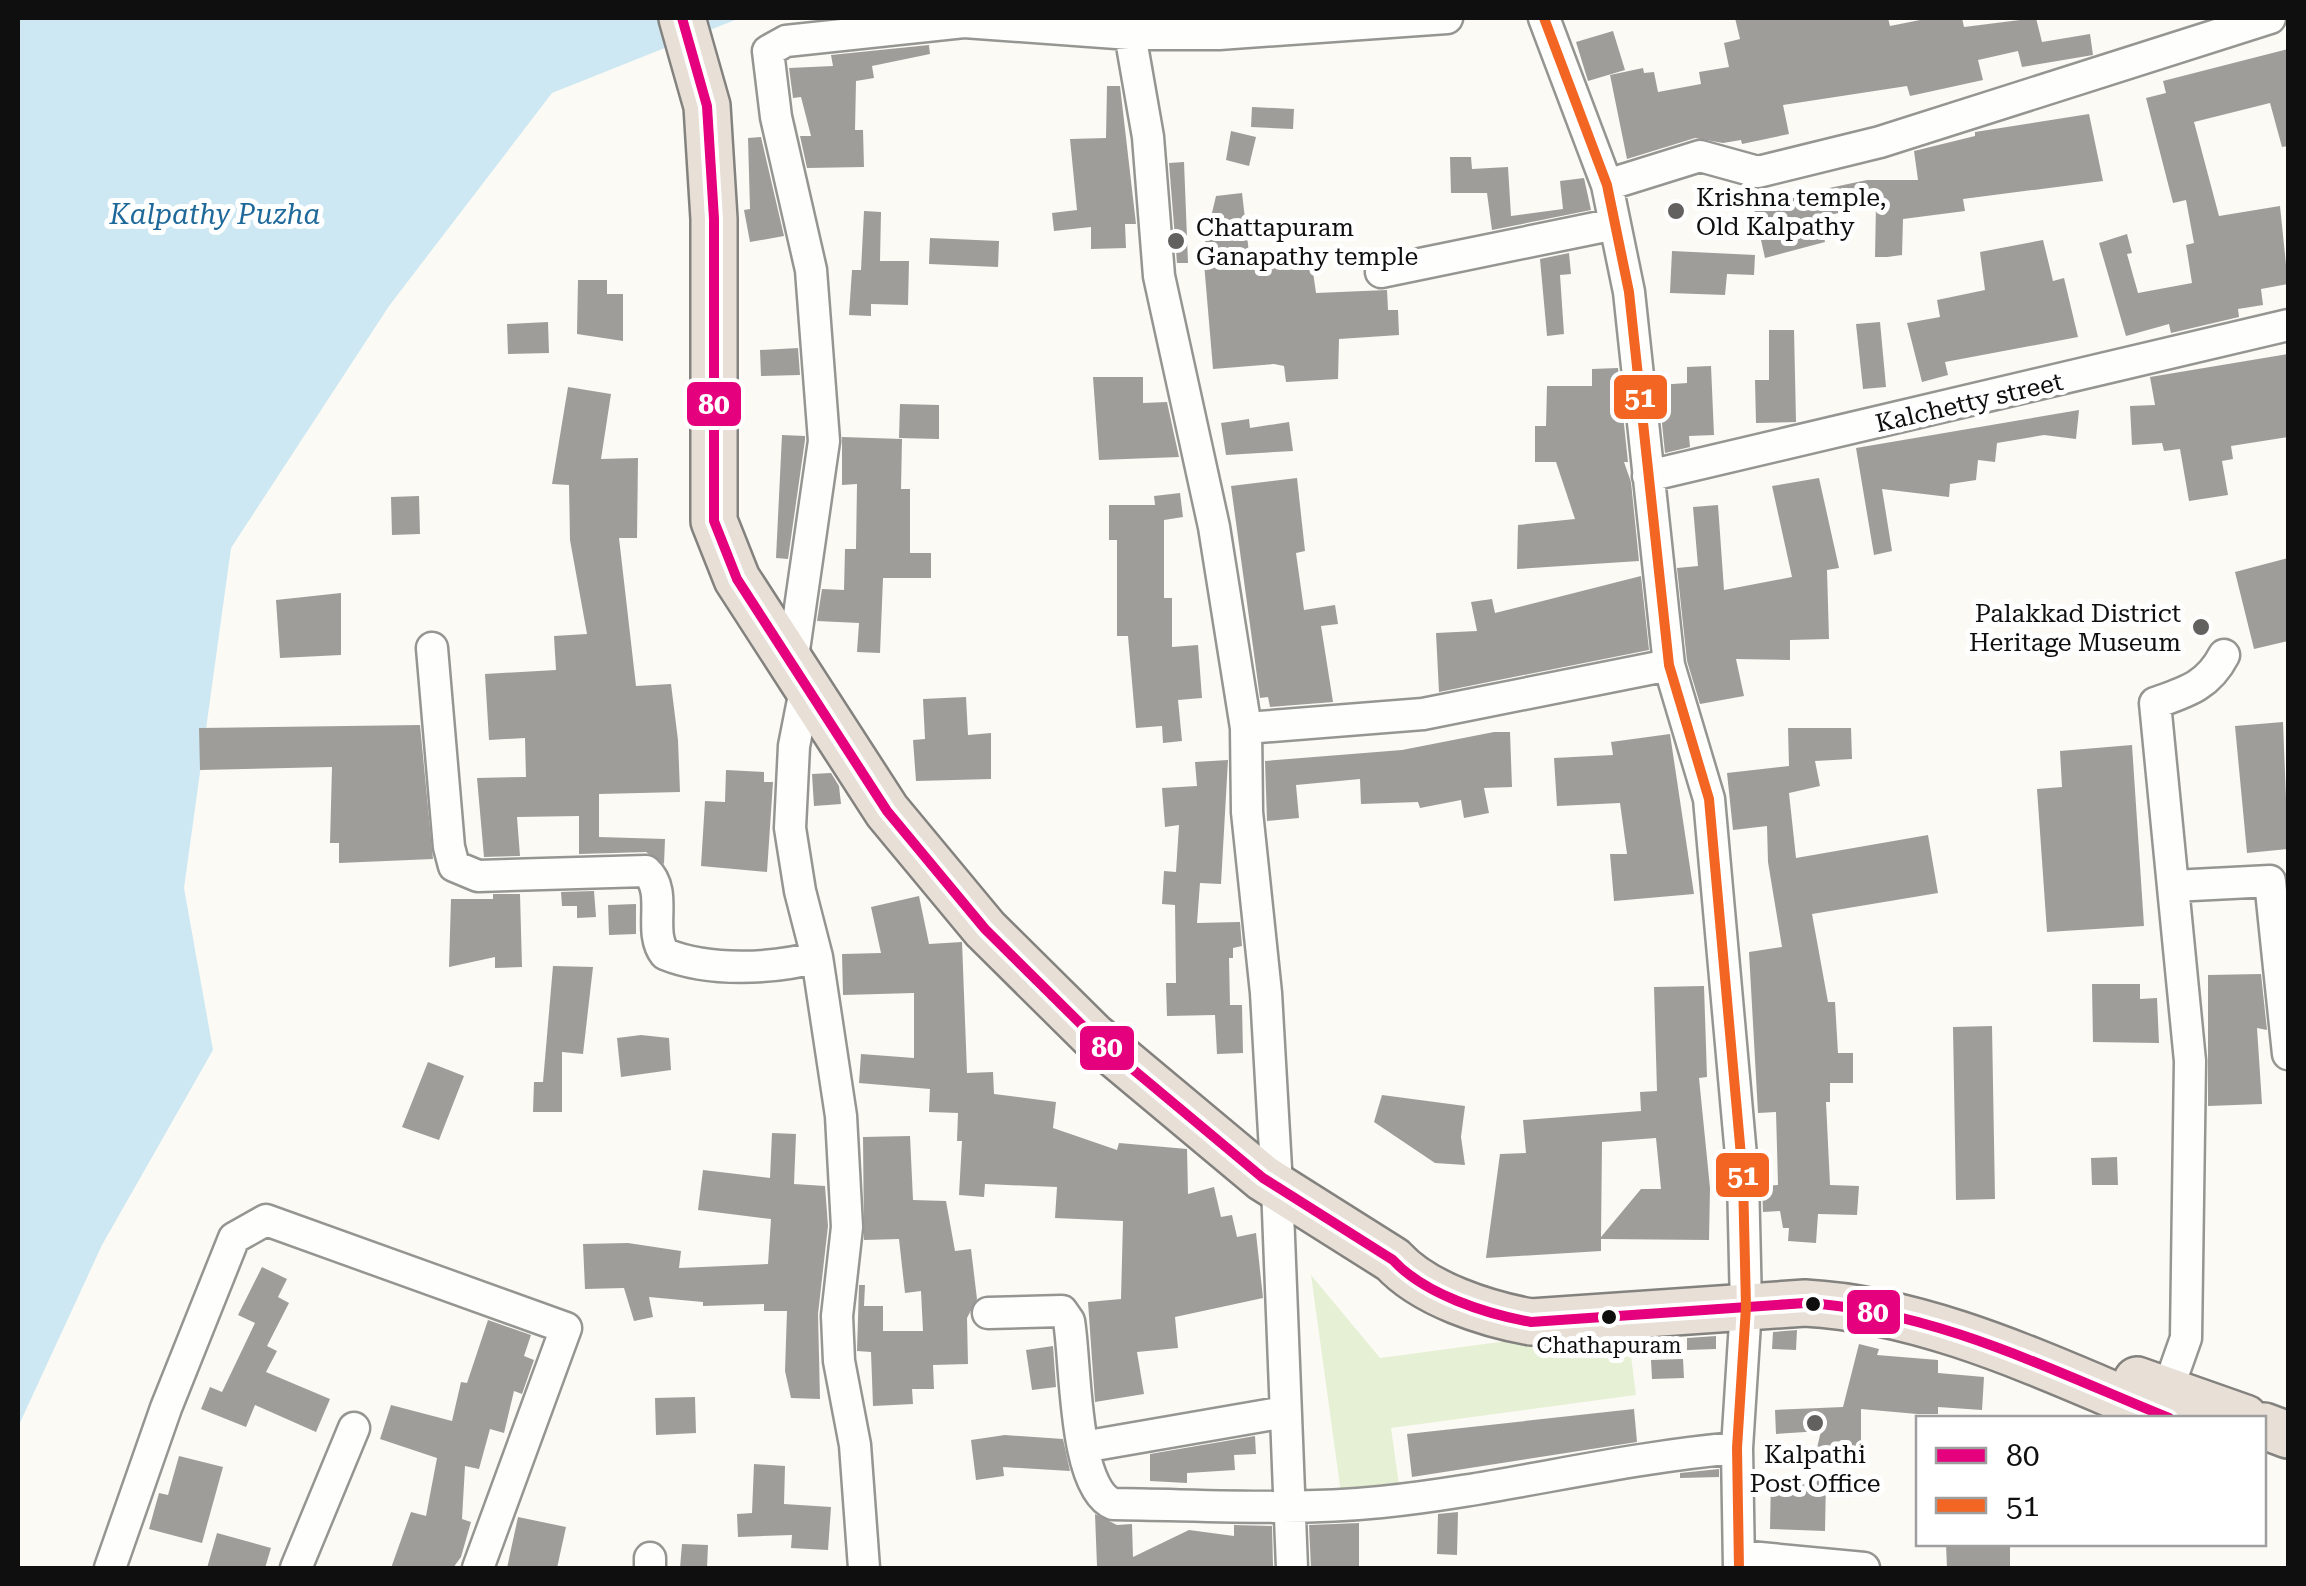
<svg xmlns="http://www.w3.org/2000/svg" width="2306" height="1586" font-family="'Roboto Serif',serif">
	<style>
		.green { fill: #e6f0d5 }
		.water { fill: #cde8f3 }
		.building { fill: #9f9d9a; fill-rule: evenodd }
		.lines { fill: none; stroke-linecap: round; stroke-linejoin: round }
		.minor-casing { stroke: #959592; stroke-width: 35 }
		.highway-casing { stroke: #83827f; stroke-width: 50 }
		.minor { stroke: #fefefd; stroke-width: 30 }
		.highway { stroke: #e8dfd7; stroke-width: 45 }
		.bus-1-casing { stroke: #fff; stroke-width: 18 }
		.bus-2-casing { stroke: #fff; stroke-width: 18 }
		.bus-1 { stroke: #e5007d; stroke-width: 10 }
		.bus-2 { stroke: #f26522; stroke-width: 10 }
		.poi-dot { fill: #62615f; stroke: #fff; stroke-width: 4 }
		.bus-dot { fill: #0f0f0f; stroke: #fff; stroke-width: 4 }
		.labels { text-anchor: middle; stroke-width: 10; stroke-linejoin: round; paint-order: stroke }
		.bus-label { font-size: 22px; fill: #0f0f0f; stroke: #fff }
		.poi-label { font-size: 25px; fill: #0f0f0f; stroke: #fff; text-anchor: start }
		.street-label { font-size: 25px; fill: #0f0f0f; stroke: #fff }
		.water-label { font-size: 28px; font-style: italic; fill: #1f699a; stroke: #fff }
		.line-badge { stroke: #fff; stroke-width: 4 }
		.badge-label { font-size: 28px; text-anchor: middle; font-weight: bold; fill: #fff }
	</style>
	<rect width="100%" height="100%" fill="#fbfaf4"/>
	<path class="green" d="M1311,1275L1380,1358L1627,1325L1636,1395L1391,1428L1399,1485L1341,1493Z"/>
	<path class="water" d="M18,18H740L552,93L389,306L231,548L184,888L213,1050L102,1245L18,1427Z"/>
	<path class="building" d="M1735,18H1888L1890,26L1930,18H1962L1964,27L2036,18L2042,42L2090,34L2093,55L2022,67L2018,51L1978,60L1983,80L1910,96L1907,86L1783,105L1789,134L1742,144L1741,140L1723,143L1695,138L1627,159L1610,75L1643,68L1644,73L1654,72L1658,92L1701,84L1699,72L1729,67L1724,43L1740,39Z
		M1613,31L1625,70L1588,81L1576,42Z
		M929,45L930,54L872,66L874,78L856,81L855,130H863L864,167L807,168L800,136H811L801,97L793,98L789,68L833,66L831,55Z
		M2288,49V146L2282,147L2270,103L2194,122L2219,216L2280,206L2288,284L2261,289L2263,305L2238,309L2239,317L2171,333L2169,324L2126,336L2099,243L2127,234L2132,253L2127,254L2138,293L2192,283L2186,245L2194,243L2186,200L2173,203L2146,98L2166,93L2163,81Z
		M1107,86H1120L1136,224H1125L1126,248L1091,249V227L1054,231L1052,213L1077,210L1070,139L1106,138Z
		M1252,107L1294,109L1293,129L1251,127Z
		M2089,114L2103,181L1963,199L1965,211L1903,219L1902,255L1887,257H1875L1876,205L1820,217L1825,242L1765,258L1753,204L1867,180H1918L1914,151L1975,136V132Z
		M1231,131L1256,137L1249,166L1226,160Z
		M761,137L784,236L750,242L744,210L750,209L748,138Z
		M1450,157H1471L1472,169L1508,167L1511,216L1563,209L1560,181L1584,178L1591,210L1492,230L1487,193H1451Z
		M1184,162L1188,263H1177L1169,163Z
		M1242,193L1249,253L1266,252L1267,265L1311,258L1316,293L1387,290L1388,310H1398L1399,335L1339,339L1338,379L1286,382L1284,366L1274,364L1213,369L1204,263H1200L1216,196Z
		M864,211L881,212L880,261H909L908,305L871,304V316L849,315L852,270H861Z
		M930,238L999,241L998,267L929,264Z
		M2043,240L2053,281L2064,278L2078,337L1945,362L1948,375L1922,382L1907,323L1940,317L1937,300L1985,290L1980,252Z
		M1672,251L1755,255L1754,275L1727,274L1725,295L1670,293Z
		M1569,253L1571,274L1560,275L1564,334L1547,336L1540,259Z
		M578,280H607V294H623V341L577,334Z
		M548,322L549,353L508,354L507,324Z
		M1880,322L1886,387L1863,389L1856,324Z
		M1769,330H1794L1796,422L1756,423L1755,380H1769Z
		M798,348L800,375L761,376L760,350Z
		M2288,354V437L2231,446L2233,459L2222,461L2228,495L2189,501L2180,449L2164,451L2162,443L2132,445L2130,406L2155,405L2150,377Z
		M1711,366L1714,435L1689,436L1690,447L1665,453L1658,385L1687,383V367Z
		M1618,368L1628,462H1624L1631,482L1639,561L1517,569L1518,525L1575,519L1556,462H1535V426H1546L1547,386H1592V369Z
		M1093,377H1143V403L1167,402L1179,457L1099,460Z
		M568,387L611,394L601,459L638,458L637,538H619L636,686L671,684L678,740L680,792L599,794V837L665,839L664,864L646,852L579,854V816L517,817L520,856L484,857L477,778L526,777L525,738L489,740L485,674L556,670L554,636L587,634L570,540L569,485L552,484Z
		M900,404L939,405V439L899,438Z
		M2079,410L2076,439L2044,435L1997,443L1995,462L1978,460L1976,480L1950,484L1949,497L1882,489L1892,551L1874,555L1856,448Z
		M1249,419L1250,428L1289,422L1293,451L1226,455L1221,423Z
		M782,435L805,436V440L788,559L776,558Z
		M842,437L902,439L901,489H910V553H931V578H883L880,653L857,652L859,623L817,621L822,589L844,590L845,549H856L857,484L842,485Z
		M1297,478L1305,551L1296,553L1304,610L1335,605L1338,624L1321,626L1333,702L1270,707L1268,697L1260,698L1231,486Z
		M1819,478L1839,568L1827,570L1829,639L1790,640V660L1736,659L1744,696L1700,704L1687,661L1677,568L1698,566L1693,507L1718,505L1724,590L1792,577L1772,486Z
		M1180,493L1183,517L1164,520V598H1172V647L1198,645L1202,698L1178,700L1182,741L1163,743L1162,726L1136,728L1128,636H1117V540H1109V505H1155L1154,496Z
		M419,496L420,534L392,535L391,497Z
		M2288,558V641L2254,649L2235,572Z
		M1641,576L1649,650L1439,692L1436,633L1477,631L1471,602L1492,599L1495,613Z
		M341,593V655L280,658L276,600Z
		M966,697L968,735L991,733V779L916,781L913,740L925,739L923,699Z
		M2283,722L2288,849L2247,853L2235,726Z
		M420,725L433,859L339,863V843H330L332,767L200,770L199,728Z
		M1788,728H1851L1852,759L1815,761L1820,786L1789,793L1796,858L1928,835L1938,893L1812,914L1828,1002H1835L1838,1053H1853V1083H1830V1102H1826L1830,1185L1859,1186L1857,1215L1818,1214L1816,1243L1788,1241L1789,1228H1783L1780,1211L1763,1212L1762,1186L1778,1185L1776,1112L1758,1113L1749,952L1782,947L1768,862L1767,826L1733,830L1727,773L1789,766Z
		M1494,732H1510L1512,787L1484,788L1489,813L1464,818L1461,800L1420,808L1418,802L1361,804L1360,779L1296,785L1299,818L1267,821L1265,761L1402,750Z
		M1670,734L1694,894L1614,901L1610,854H1627L1620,803L1557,806L1554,758L1613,755L1611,742Z
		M2132,745L2144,926L2047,932L2037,789L2062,787L2060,751Z
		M1228,760L1221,884L1200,883L1197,923L1240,922L1242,946L1233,948V958H1229L1230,1005H1242L1243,1053L1217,1054L1215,1015L1167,1016L1166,983H1176L1175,905L1162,904L1164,871L1176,872L1179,825L1165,827L1162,788L1197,786L1195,762Z
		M726,770L764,772V782H773L767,872L701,866L705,801L725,802Z
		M831,773L839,786L841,804L814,806L812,774Z
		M594,891L596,917L577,918V906H562L561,892Z
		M493,894H520L522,967L495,968V957L449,967L451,899H493Z
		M919,896L929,944L962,942L967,1073L993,1072L994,1094L1056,1102L1053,1128L1117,1150L1119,1143L1187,1149L1188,1194L1214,1187L1221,1217L1232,1215L1237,1237L1256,1233L1263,1298L1175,1317L1178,1348L1137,1352L1144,1394L1095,1402L1088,1302L1121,1299L1123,1221L1055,1218L1057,1187L985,1184L984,1197L959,1195L962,1141H957L958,1113L929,1112L930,1089L859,1083L861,1054L914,1058V993L843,995L842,954L881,953L871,907Z
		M636,904V934L609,935L608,905Z
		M553,966L593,967L583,1054L562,1052V1112H533L534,1082H543Z
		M2261,974L2267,1030L2257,1028L2262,1104L2208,1106V975Z
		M2092,984H2140V999L2157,998L2159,1043L2093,1042Z
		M1704,986L1707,1077L1699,1078L1710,1188L1709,1240L1601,1239V1251L1486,1258L1500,1154L1526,1153L1523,1120L1641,1111L1640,1092L1657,1091L1654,987ZM1656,1138L1661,1189H1641L1601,1237L1602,1142Z
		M1992,1026L1995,1199L1956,1200L1953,1027Z
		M641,1035L669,1038L671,1070L621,1077L617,1038Z
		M428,1062L464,1076L439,1140L402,1127Z
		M1382,1095L1465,1106L1461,1137L1465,1165L1435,1163L1374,1122Z
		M772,1133L796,1134L794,1184L825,1186L828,1226L818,1314L820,1399L791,1398L785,1371L787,1311H764V1304L703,1306V1302L649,1297L653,1317L634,1321L624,1288L585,1289L583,1244L628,1243L681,1251L679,1268L768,1264L771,1219L698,1210L703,1170L770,1178Z
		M910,1136L913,1200L946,1201L955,1251L971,1249L977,1299L967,1318L968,1364L933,1365L934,1389H912L913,1404L873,1406L871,1352L857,1351L859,1285H865L864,1306H883V1331H923L921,1291L905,1293L899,1239L864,1240L863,1137Z
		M2117,1157L2118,1185H2092L2091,1158Z
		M262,1267L287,1279L278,1297L289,1303L267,1346L277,1351L266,1372L330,1399L316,1432L255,1405L246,1427L201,1409L210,1387L222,1392L255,1323L238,1315Z
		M488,1320L531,1335L524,1356L534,1360L522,1394L514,1391L504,1433L490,1429L479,1469L465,1466L462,1519L471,1522L461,1557L453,1568H391L411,1512L426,1516L437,1458L380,1439L391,1405L452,1421L461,1382L467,1383Z
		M1797,1330L1796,1350L1772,1349L1773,1332Z
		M1716,1336V1349L1687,1350V1338Z
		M1859,1344L1879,1349L1877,1355L1938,1360V1373L1984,1377L1982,1410L1938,1407V1414H1917L1861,1409V1447L1817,1448L1821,1431L1776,1434L1775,1410L1843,1407Z
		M1053,1346L1056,1387L1032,1390L1026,1350Z
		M1683,1359L1684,1378L1652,1379L1651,1360Z
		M695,1397L696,1433L656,1435L655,1398Z
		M1634,1409L1637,1442L1412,1477L1407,1434Z
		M1005,1435L1063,1439L1070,1471L1003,1467L1004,1476L976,1480L971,1440Z
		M1255,1436L1256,1454L1234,1455L1235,1470L1187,1473V1483L1150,1481V1454Z
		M179,1456L223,1467L202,1543L149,1529L159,1493L168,1495Z
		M754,1464L785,1466L784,1504L831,1507L828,1550L791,1548L792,1535L738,1537L737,1514L752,1513Z
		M1719,1469V1477L1680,1478V1473Z
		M1771,1477L1826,1479L1825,1531L1770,1529Z
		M1458,1512L1457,1555L1437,1554L1438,1514Z
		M1095,1514L1117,1525L1132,1524L1133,1557L1189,1530L1234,1536V1525L1272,1526L1273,1566H1097Z
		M518,1517L566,1527L557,1568H507Z
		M1359,1523V1568H1311L1309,1525Z
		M217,1533L271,1548L265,1568H207Z
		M682,1544L708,1545L707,1568H680Z
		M1946,1544H2010V1568H1947Z"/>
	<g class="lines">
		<defs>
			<path id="minor" d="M1544,18L1607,185L1629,292L1669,665L1709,799L1743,1178L1746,1307L1737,1448L1739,1568
				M1130,34L1148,137L1159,276L1214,527L1246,728L1247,812L1266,993L1277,1186L1292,1568
				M1607,185L1700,156L1758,172L1880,142L2270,18
				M1381,272L1615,224
				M1648,476L2288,325
				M432,648L449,847L454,866L478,876L646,871C669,892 647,931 665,954C709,972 773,969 817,957
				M792,664L824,441L811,270L776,117L768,51L786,41L964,22L1130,34H1219L1447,18
				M806,685L794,746L790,828L800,891L817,957L841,1116L847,1227L837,1316L839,1361L855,1445L864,1568
				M1246,728L1423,714L1669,665
				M2173,886L2270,881L2288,1054
				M988,1313L1062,1311L1069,1321C1076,1361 1073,1488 1113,1504C1202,1505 1292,1511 1381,1502C1500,1490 1617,1458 1737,1448
				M2168,1389L2186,1338L2190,1061L2155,703C2186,692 2208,686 2224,655
				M1083,1447L1285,1412
				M1739,1556L1864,1568
				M110,1568L166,1408L234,1238L266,1220L566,1328L478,1568
				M296,1568L354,1428
				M650,1568V1558"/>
			<path id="highway" d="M682,18L707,106L714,219V521L737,579L887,811L985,929L1093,1036L1263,1178L1393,1260C1424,1294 1486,1314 1531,1322L1805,1303C1933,1310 2053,1371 2169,1418
				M2137,1380L2245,1418
				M2264,1426L2288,1435"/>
		</defs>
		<use href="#minor" class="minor-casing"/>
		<use href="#highway" class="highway-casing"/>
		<use href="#minor" class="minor"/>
		<use href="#highway" class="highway"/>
		<defs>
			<path id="bus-1" d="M682,18L707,106L714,219V521L737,579L887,811L985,929L1093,1036L1263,1178L1393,1260C1424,1294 1486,1314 1531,1322L1805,1303C1933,1310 2053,1371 2169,1418"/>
			<path id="bus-2" d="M1544,18L1607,185L1629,292L1669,665L1709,799L1743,1178L1746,1307L1737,1448L1739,1568"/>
		</defs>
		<use href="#bus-1" class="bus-1-casing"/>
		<use href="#bus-2" class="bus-2-casing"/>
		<use href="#bus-1" class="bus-1"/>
		<use href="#bus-2" class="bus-2"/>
	</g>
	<g class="poi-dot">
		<circle cx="1676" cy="211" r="10"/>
		<circle cx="1176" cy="241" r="10"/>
		<circle cx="2201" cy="627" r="10"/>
		<circle cx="1815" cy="1423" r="10"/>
	</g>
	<g class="bus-dot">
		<circle cx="1813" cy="1304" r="9"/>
		<circle cx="1609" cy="1317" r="9"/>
	</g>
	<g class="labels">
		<g class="bus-label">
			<text x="1609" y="1353">Chathapuram</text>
		</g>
		<g class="poi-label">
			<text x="1696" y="206">Krishna temple,<tspan x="1696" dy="29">Old Kalpathy</tspan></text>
			<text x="1196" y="236">Chattapuram<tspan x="1196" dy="29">Ganapathy temple</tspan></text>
			<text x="2181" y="622" text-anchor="end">Palakkad District<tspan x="2181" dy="29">Heritage Museum</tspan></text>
			<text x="1815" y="1463" text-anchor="middle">Kalpathi<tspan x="1815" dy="29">Post Office</tspan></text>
		</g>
		<g class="street-label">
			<text transform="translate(1969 402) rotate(-13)" y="9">Kalchetty street</text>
		</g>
		<g class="water-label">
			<text x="215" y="224">Kalpathy Puzha</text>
		</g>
	</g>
	<g class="line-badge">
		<rect x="1612" y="373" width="57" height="48" rx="10" fill="#f26522"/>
		<rect x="685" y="380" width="58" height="48" rx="10" fill="#e5007d"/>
		<rect x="1078" y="1024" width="58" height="48" rx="10" fill="#e5007d"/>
		<rect x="1714" y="1151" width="57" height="48" rx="10" fill="#f26522"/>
		<rect x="1845" y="1288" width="57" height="48" rx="10" fill="#e5007d"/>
	</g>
	<g class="badge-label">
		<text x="1640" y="407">51</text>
		<text x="714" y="414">80</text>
		<text x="1107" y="1057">80</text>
		<text x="1743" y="1185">51</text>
		<text x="1873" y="1322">80</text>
	</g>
	<rect width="2306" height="1586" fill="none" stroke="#0f0f0f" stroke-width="40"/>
	<rect x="1916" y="1416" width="350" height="130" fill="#ffffff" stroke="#9f9f9f" stroke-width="2.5"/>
	<rect x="1936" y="1448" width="50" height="15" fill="#e5007d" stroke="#9f9f9f" stroke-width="2.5"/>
	<text x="2006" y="1466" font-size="30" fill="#0f0f0f">80</text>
	<rect x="1936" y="1498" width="50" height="15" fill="#f26522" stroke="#9f9f9f" stroke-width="2.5"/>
	<text x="2006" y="1516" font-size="30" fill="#0f0f0f">51</text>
</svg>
